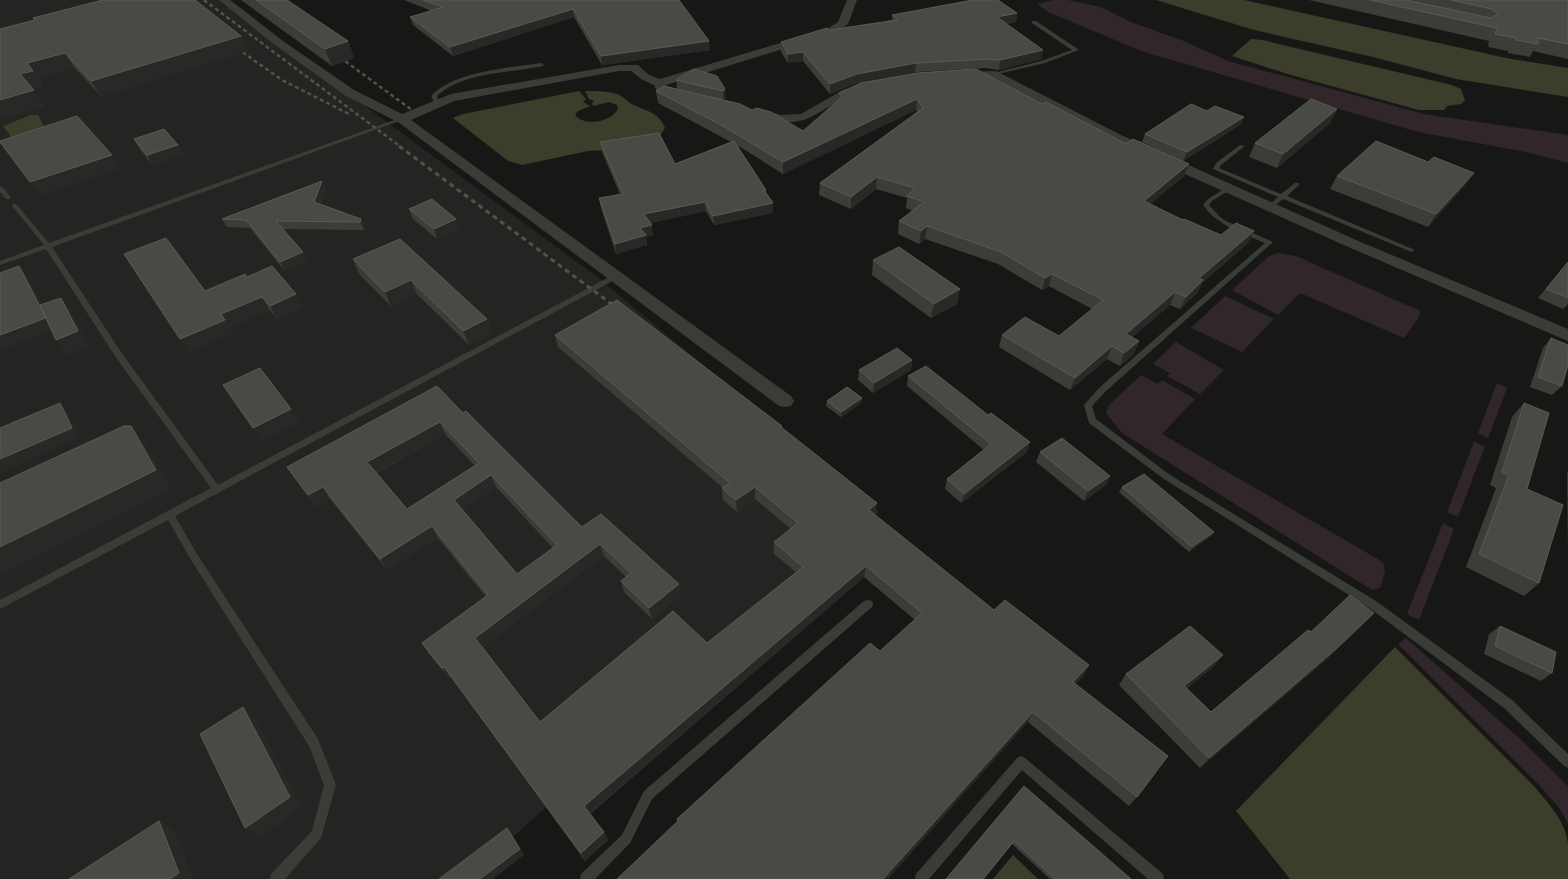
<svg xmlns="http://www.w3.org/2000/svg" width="1568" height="879" font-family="'Titillium Web',sans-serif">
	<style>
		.built { fill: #232522 }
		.green { fill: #312629 }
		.water { fill: #3c3d2b }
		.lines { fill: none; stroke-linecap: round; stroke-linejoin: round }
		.lane { fill: #3a3d37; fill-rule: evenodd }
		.street { fill: #3a3d37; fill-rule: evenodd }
		.rail-far1 { stroke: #4f534a; stroke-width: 2.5; stroke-dasharray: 4 3; stroke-linecap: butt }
		.rail { stroke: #4f534a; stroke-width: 3; stroke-dasharray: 5 4; stroke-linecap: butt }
		.wall { fill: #3b3d39; fill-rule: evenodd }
		.shaded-wall { fill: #272926 }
		.building { fill: #484b45; stroke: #595c54; fill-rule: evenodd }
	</style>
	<rect width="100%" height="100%" fill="#171816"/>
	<path class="built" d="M0,0H221L600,279L879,512L465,879H0Z"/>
	<path class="green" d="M1053,0H1068L1101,7L1131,22L1184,41L1228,61L1424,114L1568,135V163L1526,152L1418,132L1144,52L1048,12L1037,4Z
		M1277,253L1296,256L1420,311L1419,317L1404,338L1300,293L1278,315L1232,290L1269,256Z
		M1225,296L1274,319L1242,352L1191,328Z
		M1176,342L1224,370L1200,394L1167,376L1170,373L1153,364Z
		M1141,375L1158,384L1162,380L1195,399L1162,434L1383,562L1385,572L1380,588L1372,590L1122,433L1106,413L1109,405Z
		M1497,383L1507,388L1488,438L1478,433Z
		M1474,442L1485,446L1458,517L1447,512Z
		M1443,523L1454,529L1419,620L1407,614Z
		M1406,638L1519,738L1568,786V823L1559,808L1541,787L1398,644Z"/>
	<path class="water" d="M1156,0H1244L1511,59L1568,68V97L1456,79L1373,57L1254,30Z
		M1251,39L1262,40L1452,85L1461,89L1465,100L1461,104L1447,106L1444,110H1419L1291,75L1232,56Z
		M579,91L586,99L583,102L590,106L578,111L575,115C585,127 611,122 618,109L617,105L609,102L593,106L592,103L594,101L589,99L585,91C596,91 607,91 617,94C623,96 625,100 630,103C644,111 659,111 665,128L659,137L610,150L588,151L522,165L508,161L453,118L463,114Z
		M31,115H38L44,126L41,129L11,137L3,126Z
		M1395,647L1533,785C1547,802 1566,821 1568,844C1568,855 1568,867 1568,879H1290L1236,811Z
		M1013,855L1038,879H1039H993Z"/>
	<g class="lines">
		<path class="lane" d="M1032,21H1036L1079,50L1045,63L994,75V73L1041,61L1072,50L1032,23Z
			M541,63L544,65L543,66C510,73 463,72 437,96L441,105L440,106H436L431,96C454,71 509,68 541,63Z
			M400,118L405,119L52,247L123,355L218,485L613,275H616L620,277L175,516L197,554L318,739L336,785L321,838L285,879H270L271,874L312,831L324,785L309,746L191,560L168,520L0,609V600L211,488L117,359L46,249L0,265V261L44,245L12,206V204H16L49,243Z
			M1240,145L1245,146L1221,165L1219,168L1281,194L1295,183H1299V185L1287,196L1415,250L1411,252L1409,251L1283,199L1272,208H1268V206L1278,197L1213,169L1216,163Z
			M0,186C4,187 11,196 10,199H6L0,192Z
			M1229,186L1232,188L1231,189L1212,201L1209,205L1220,217L1228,222L1273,242L1105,392L1092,406L1096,419L1170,475L1376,601L1512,700L1568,754V768L1564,766L1504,708L1368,607L1164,479L1089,423L1084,405L1099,388L1265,243C1242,233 1218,226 1203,205L1208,199Z
			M868,600L872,601L873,604L872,607L652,799L630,843L595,879H580L581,874L622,835L644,791L864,601Z
			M1021,756L1025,758L1163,874L1164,879H1148L1022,770L929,879H915L916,874L1017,758Z"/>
		<path class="street" d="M219,0H230L283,41L354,90L402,114L451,94L619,65H638L649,75L660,79L827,29L838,22L847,0H857L848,24L835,33L666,85L667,89L687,93L689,96L687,99L683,100L658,94L654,85L641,79L631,71H619L454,101L411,120L791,396L794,401L791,406L785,407L779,406L398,122L346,96L275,45Z
			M996,71L1121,135L1356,240L1568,329V341L1346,246L1111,141L1058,114L994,78H958L952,75L958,72Z
			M862,84L866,85L868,88C863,94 851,96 843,99C807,118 803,129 760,117L758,114L764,110L781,115L801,114L843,90Z"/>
		<path class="rail-far1" d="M204,0L401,147
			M231,44L282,80L349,114
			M334,53L412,110"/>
		<path class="rail" d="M399,146L621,311"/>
	</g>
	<path class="wall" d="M241,0H287L348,41L354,58L332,66Z
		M404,0H679L710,50L602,65L574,17L453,56L413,25L410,17L432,11Z
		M1309,0H1568V59L1533,51L1530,57L1508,53V51L1488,47L1489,41Z
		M1017,13L1016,22L1006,24L1041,59L999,70L985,68L915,72L857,83L830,94L803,61L788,63L781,52V42L829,30L892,20V15Z
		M33,18L241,36L248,51L101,96L75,68L38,78L43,86L33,89L44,106L0,119L35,21Z
		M717,76L726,98L723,100L677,89L676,80Z
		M656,91L752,110L803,131L838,101L839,93L1042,104L1126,144L1189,164L1184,176L1150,204L1183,220L1221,235L1248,243L1202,283L1198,292L1180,309L1170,305L1132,337L1139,341L1134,354L1120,366L1107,359L1070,390L999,347L1002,335L1059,336L1092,309L1049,286L1042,290L998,264L925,239L919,244L898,234L899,221L913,211L906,208L907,198L876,189L851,209L819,195L820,183L918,112L916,110L783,174L737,145L766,190V193L773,213L714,225L706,211L650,223L653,235L646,237L647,245L616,254L601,208L599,198L620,194L602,152L600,142L675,164L731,142L658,103Z
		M1337,109L1330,123L1277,168L1249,157L1255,143Z
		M1207,111L1244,117L1240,125L1183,161L1142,142L1145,134Z
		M134,139L178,145L183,154L152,165L139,148Z
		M1337,176L1465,185L1428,227L1330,189Z
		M326,189L320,204L361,219L364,227V230L283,229L307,261L284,270L250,228L227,227L222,219Z
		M409,209L456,219L460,229L437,239L413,219Z
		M400,239L487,319L492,333L469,345L417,294L391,306L359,274L353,259Z
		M873,260L960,289L957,304L931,318L872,275Z
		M1568,262V304L1563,309L1538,298Z
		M247,277L303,307L277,319L270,310L230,328L233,333L189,352L180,339L205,291Z
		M555,335L782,428L876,515H875L994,610L1089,665L1083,676L1075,684L1137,797L1129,806L1028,722L678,822L677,819L880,651L915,620L864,577L590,814L604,832L608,840L585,861L451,677L449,678L429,654L422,643L486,597L438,538L387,570L330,499L316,507L287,467L463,413L582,527L681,595L652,619L624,592L621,581L626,577L604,556L483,647L540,722L707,643L796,572L774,554V542L791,529L755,499L737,512L723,500L722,488H723L558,347ZM445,434L475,466L407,509L376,473ZM496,487L553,548L517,574L462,509Z
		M1551,338L1562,386L1552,395L1530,387L1543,348Z
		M912,360L911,370L873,393L858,380L859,370Z
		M908,376L988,415L1027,452L961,503L945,489L947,479L984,450L907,386Z
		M862,398L861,403L841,417L826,406L827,401Z
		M1524,403L1527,489L1539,583L1524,596L1466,567L1496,488L1490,485L1512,417Z
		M1040,452L1110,476L1106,485L1084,501L1036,462Z
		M1568,472V556L1567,473Z
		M1122,487L1211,536L1189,552L1119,492Z
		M1363,624L1327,659L1200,768L1119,685L1126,674L1223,655L1214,666L1187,688L1211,712L1311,632Z
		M1500,626L1552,673L1541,681L1484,654L1489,634Z
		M1024,786L1131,879H1050L1012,844L984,879H946Z"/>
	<path class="shaded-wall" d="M573,9L574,17L453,56L450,47Z
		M1017,13L1016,22L995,26L997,17Z
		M241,36L248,51L101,96L91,81Z
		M348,41L354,58L332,66L325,49Z
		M709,41L710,50L602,65L601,56Z
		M1043,50L1041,59L999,70L1000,60Z
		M803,52V61L788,63V54Z
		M65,53L75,68L38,78L43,86L31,90L20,74L27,63Z
		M916,63L915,72L857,83L830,94V84L857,74Z
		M725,89L726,98L723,100V91Z
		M34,90L44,106L0,119V100Z
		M917,99L916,110L783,174V162Z
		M1337,109L1330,123L1277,168L1283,154Z
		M1244,117L1240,125L1183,161L1187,152Z
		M178,145L183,154L152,165L147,155Z
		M112,155L120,169L41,196L30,182Z
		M1189,164L1184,176L1140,213L1144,201Z
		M1474,173L1465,185L1428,227L1436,214Z
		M877,177L876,189L851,209V197Z
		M322,181L326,189L317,210L314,202Z
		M705,202L706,211L645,224L644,214Z
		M773,203V213L714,225L713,216Z
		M361,219L364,227V230L360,222Z
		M456,219L460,229L437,239L434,229Z
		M652,225L653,235L646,237L647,245L616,254L615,244L640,228Z
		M927,226L925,239L919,244L921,231Z
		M1254,231L1248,243L1202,283L1198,292L1180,309L1186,297L1199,278Z
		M303,252L307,261L284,270L280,262Z
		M19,266L28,277L56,329L0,351V335Z
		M1052,274L1049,286L1042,290L1045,278Z
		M411,280L417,294L391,306L385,292Z
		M960,289L957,304L931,318L934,304Z
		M1175,292L1170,305L1121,347L1126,334Z
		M296,294L303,307L277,319L270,306Z
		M262,297L270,310L230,328L233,333L189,352L180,339L221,314Z
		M61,298L72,312L90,346L68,355L56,340Z
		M487,319L492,333L469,345L463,331Z
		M1139,341L1134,354L1120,366L1124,353Z
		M1112,346L1107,359L1070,390L1075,378Z
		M912,360L911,370L873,393L874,383Z
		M862,398L861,403L841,417V412Z
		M60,403L69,413L80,437L0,473V459Z
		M291,409L300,423L262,442L253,428Z
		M440,422L445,434L373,474L367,462Z
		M131,426L146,445L172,489L0,575V547Z
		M1030,442L1027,452L961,503L964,494Z
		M491,475L496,487L459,511L454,500Z
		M1110,476L1106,485L1084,501L1088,491Z
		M323,487L330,499L316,507L308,495Z
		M755,487V499L737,512L736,500Z
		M877,503L876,515L867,522L869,510Z
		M432,526L438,538L387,570L380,559Z
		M1214,532L1211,536L1189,552L1192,547Z
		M600,544L604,556L481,649L475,638Z
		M866,566L864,577L588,815L584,806Z
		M679,584L681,595L652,619L649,608Z
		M1374,613L1327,659L1200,768L1209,758Z
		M1223,655L1214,666L1176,696L1184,686Z
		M1089,665L1083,676L1068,692L1073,682Z
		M444,667L451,677L449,678L442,668Z
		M243,707L256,719L302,807L259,838L245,828Z
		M1033,712L1028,722L888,879H883Z
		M159,821L175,831L194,879H170Z
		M507,828L524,855L493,879H480Z
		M604,832L608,840L585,861L581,853Z"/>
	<path class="building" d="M103,0H195L241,36L91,81L65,53L27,63L33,71L20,74L34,90L0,100V29L35,20L33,18Z
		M256,0H287L348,41L325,49Z
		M423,0H679L709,41L601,56L573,9L450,47L410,17L443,7Z
		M973,0H998L1017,13L997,17L1043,50L1000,60L987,59L916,63L857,74L830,84L803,52L788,54L781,42L827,28L829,30L898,20L892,15Z
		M1370,0H1406L1491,18L1498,14L1492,9L1451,0H1568V44L1538,38V44L1516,40V38L1495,34L1497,28Z
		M694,69L717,76L725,89L723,91L676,80Z
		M976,69L1042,104L1046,102L1126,144L1133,139L1189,164L1144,201L1183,220L1184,219L1221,235L1236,223L1254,231L1199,278L1203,280L1186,297L1175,292L1126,334L1139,341L1124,353L1112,346L1075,378L1002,335L1025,317L1059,336L1103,300L1052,274L1045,278L1001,252L927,226L921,231L899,221L924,202L907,196L915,188L877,177L851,197L820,183L923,108L917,99L783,162L723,126L656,91L664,86L740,104L752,110L757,108L771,112L803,131L842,97L839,93L861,83L917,73Z
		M1311,99L1337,109L1283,154L1255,143Z
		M1191,104L1207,111L1215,106L1244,117L1187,152L1145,134Z
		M77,116L112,155L30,182L0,142V141Z
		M164,129L178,145L147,155L134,139Z
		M659,133L675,164L734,141L766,190H764L773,203L713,216L705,202L644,214L652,225L640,228L646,235L615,244L599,198L623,194L600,142Z
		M1376,141L1428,162L1434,157L1474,173L1436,214L1337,176Z
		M322,181L314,202L361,219L360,222L276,221L303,252L280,262L246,220L222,219Z
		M432,199L456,219L434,229L409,209Z
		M166,238L205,291L245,274L247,277L272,266L296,294L270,306L262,297L221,314L225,320L180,339L124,254Z
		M400,239L487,319L463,331L411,280L385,292L353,259Z
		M899,247L960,289L934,304L873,260Z
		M1568,262V298L1546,289Z
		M19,266L46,318L0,335V273Z
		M61,298L78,331L56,340L40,305Z
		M617,300L782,426L781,427L877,503L869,510L994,610L1005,600L1089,665L1073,682L1168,756L1137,797L1033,712L883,879H617L678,821L677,819L870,643L880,651L922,613L866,566L584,806L604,832L581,853L444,667L442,668L422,643L488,595L432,526L380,559L323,487L308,495L287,467L437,386L463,413L466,411L582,527L601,514L679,584L649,608L621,581L631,573L600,544L475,638L540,722L673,611L707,643L803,567L774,542L798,523L755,487L736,500L722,488L730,483L555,335ZM440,422L479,463L407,509L367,462ZM491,475L557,545L517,574L454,500Z
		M1551,338L1568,345V365L1562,386L1538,377Z
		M897,348L912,360L874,383L859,370Z
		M926,366L988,415L991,413L1030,442L964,494L947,479L991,444L908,376Z
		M260,368L291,409L253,428L223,385Z
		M847,387L862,398L841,412L827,401Z
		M60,403L72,428L0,459V428Z
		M1524,403L1549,413L1527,489L1563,505L1539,583L1479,554L1509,475L1502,472Z
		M124,426H131L156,470L0,547V483Z
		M1062,438L1110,476L1088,491L1040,452Z
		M1144,474L1214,532L1192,547L1122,487Z
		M1350,595L1374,613L1337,648L1209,758L1126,674L1190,626L1223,655L1184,686L1211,712L1308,630L1311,632Z
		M1500,626L1556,652L1552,673L1495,646Z
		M243,707L290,797L245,828L200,734Z
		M1024,786L1131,879H1055L1014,841L983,879H946Z
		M159,821L179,873L170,879H69Z
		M507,828L520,849L480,879H439Z"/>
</svg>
